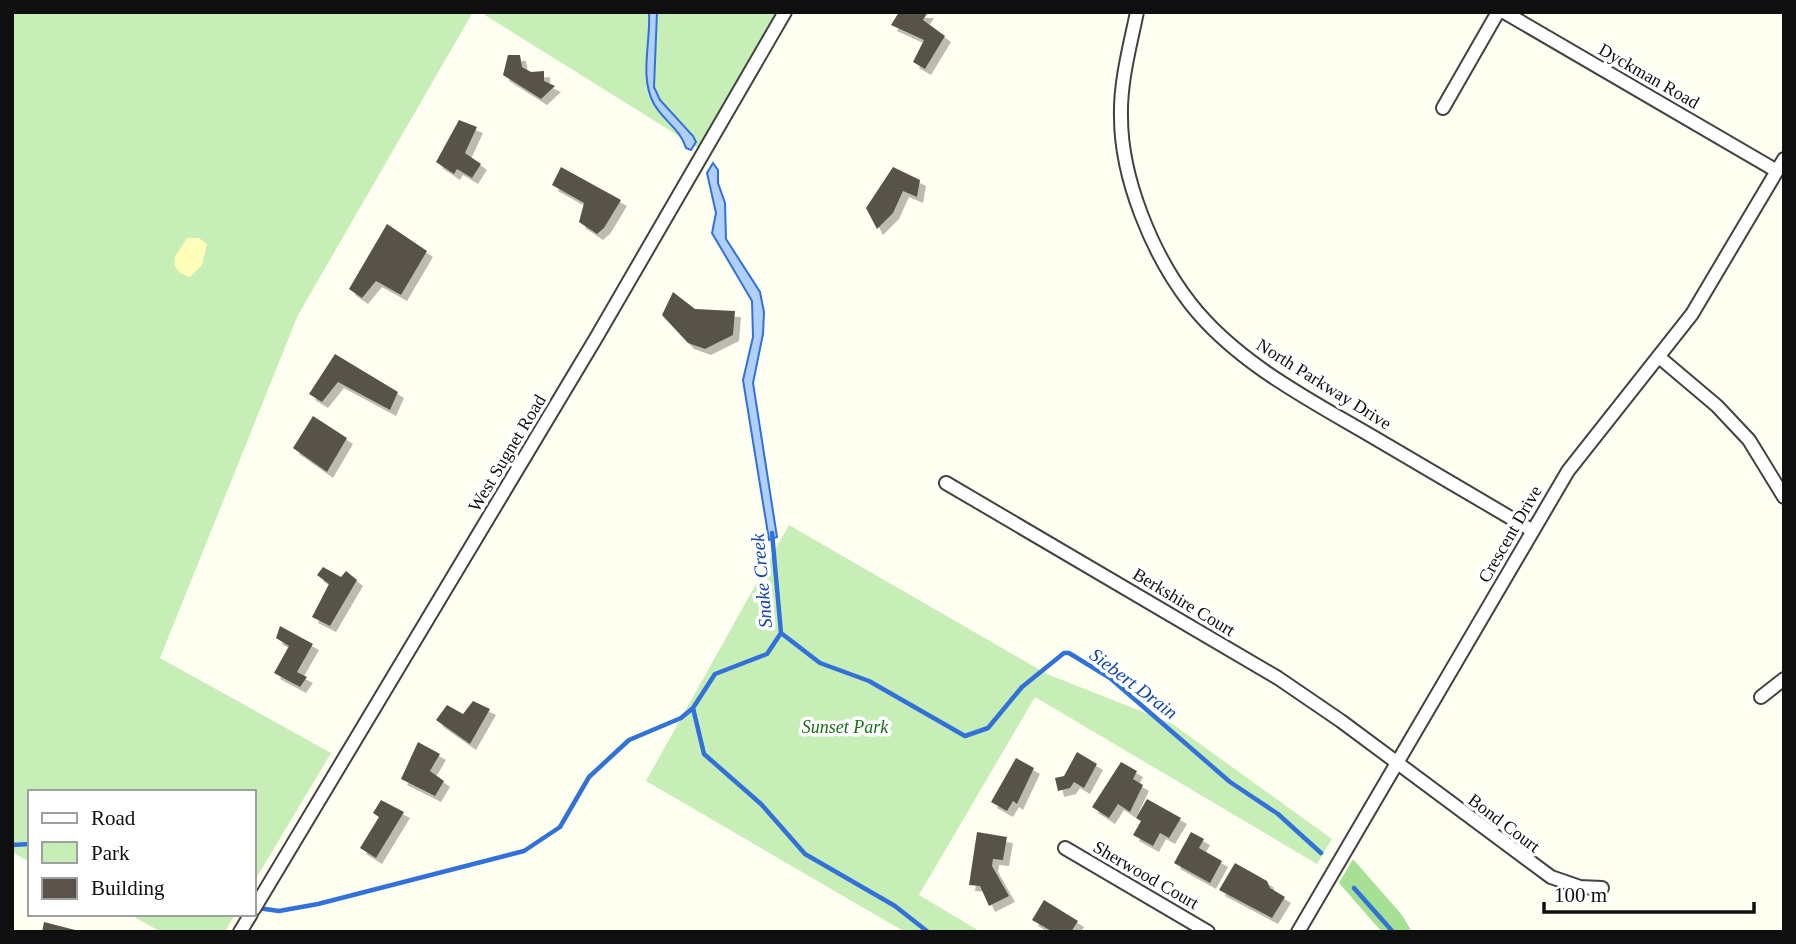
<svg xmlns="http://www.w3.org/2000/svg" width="1796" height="944" font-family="'Times New Roman',serif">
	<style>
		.green { fill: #c7eeb7 }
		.forest { fill: #a5e094 }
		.sand { fill: #ffffb9 }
		.water { fill: #b1cffb; stroke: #3171d9; stroke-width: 2 }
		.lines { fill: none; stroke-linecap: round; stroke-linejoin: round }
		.stream { stroke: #3171d9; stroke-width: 4.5 }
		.building { fill: #59534a; filter: url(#shadow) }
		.minor-casing { stroke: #424242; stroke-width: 16 }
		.minor { stroke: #fff; stroke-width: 12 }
		.labels { text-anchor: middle; stroke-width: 7; stroke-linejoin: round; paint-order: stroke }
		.street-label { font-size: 18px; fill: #0f0f0f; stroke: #fff }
		.park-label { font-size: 18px; font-style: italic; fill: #196d1a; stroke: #fff }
		.water-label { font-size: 19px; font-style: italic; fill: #0d43ad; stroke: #fff }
	</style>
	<defs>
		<filter id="shadow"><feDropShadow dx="6" dy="6" stdDeviation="0" flood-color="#0004"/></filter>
	</defs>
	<rect width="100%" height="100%" fill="#fffff1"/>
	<path class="green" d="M12,12H473L298,315L160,658L331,753L254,882V792H30V862L12,852Z
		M480,12H777L698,148Z
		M789,525L1047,674L1171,723L1332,839L1317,864L1035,697L919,895L981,932H905L646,781Z
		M129,914H235L225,932H161Z"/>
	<path class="forest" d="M1353,859L1402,915L1412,932H1382L1339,883Z"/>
	<path class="sand" d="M187,238H199L207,244L202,265L190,277L180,273L174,265L175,257Z"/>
	<path class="water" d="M649,12H657L654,87L660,100L693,136L696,142L691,150L686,148C681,130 663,120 654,104C639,77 651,42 649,12Z
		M713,163L718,170V183L725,203L726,239L760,292L764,312L763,334L753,383L777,537L769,540L743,380L753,337L752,301L712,233L716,213L707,173Z"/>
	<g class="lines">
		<path class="stream" d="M781,633L820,663L869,681L965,736L988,728L1022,687L1064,653H1069L1110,678L1230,782L1278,814L1321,853
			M693,708L704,754L761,804L805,854L895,906L928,932
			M12,845L30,844
			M1354,888L1393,932
			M258,908L279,911L318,904L524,851L560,827L589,777L629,740L681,718L693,708L715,674L767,654L781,633L772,533"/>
	</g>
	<path class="building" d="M899,12H928L923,20L945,36L925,69L913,62L924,40L891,25Z
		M508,55H520L522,67L531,72L544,71V81L555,86L541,99L503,75Z
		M459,120L477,127L465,153L481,164L472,178L457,169L454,174L436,162Z
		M561,167L621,200L604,228L597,234L579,222L584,203L552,185Z
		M893,167L920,180L917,197L903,191L893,213L877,229L866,208Z
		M387,224L427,251L401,295L376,281L362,298L349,289Z
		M673,292L695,309L735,311L733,335L705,349L688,343L662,315Z
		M335,354L398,392L390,410L338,382L322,402L309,394Z
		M313,416L347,438L327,472L293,448Z
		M323,567L341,577L346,571L357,580L330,626L312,617L329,584L317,575Z
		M280,626L313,644L297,672L307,677L300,687L274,673L289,646L276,638Z
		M473,701L490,709L470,744L436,720L447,705L463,714Z
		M418,742L440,754L430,771L444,781L435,796L401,779Z
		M1077,752L1097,764L1084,788L1074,782L1070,788L1058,791L1055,778L1064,776Z
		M1016,758L1034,768L1017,804L1013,801L1007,811L991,802Z
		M1121,762L1137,771L1133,779L1143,785L1130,812L1118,804L1109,818L1092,807Z
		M1147,799L1181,818L1169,838L1160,833L1153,846L1133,835L1141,821L1136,818Z
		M381,800L404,812L376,858L360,848L379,817L373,813Z
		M977,832L1007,837L1003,860L993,859L992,866L1009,896L989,906L980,886L969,885Z
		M1191,832L1204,839L1199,848L1222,861L1210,883L1174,863Z
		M1235,863L1267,881L1270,888L1285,897L1272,918L1219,890Z
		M1044,900L1078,921L1071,932H1053L1032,920Z
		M44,922L79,931L78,932H42Z"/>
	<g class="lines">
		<defs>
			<path id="minor" d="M1137,12C1130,46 1120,82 1121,117C1121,178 1152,254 1190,303C1235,361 1306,398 1368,434C1423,466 1478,499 1533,531
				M1504,12L1777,171
				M1443,108L1498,12
				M1659,357L1717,406L1749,440L1784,497
				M946,483L1278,678L1341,721L1551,877L1580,887L1602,888
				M1761,697L1784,679
				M1065,848L1208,932
				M254,909L596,338L785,12
				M240,932L251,914
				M1298,932L1568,471L1692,314L1784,159"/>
		</defs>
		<use href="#minor" class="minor-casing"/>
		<use href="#minor" class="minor"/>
	</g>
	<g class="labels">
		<g class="street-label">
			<text transform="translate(1649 76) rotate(30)" y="6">Dyckman Road</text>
			<text transform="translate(1324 384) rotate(32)" y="6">North Parkway Drive</text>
			<text transform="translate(507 453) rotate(-59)" y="6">West Sugnet Road</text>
			<text transform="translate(1510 534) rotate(-60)" y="6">Crescent Drive</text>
			<text transform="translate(1184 602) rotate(31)" y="6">Berkshire Court</text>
			<text transform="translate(1504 823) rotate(37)" y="6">Bond Court</text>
			<text transform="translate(1146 875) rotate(30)" y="6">Sherwood Court</text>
		</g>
		<g class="park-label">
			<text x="845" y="733">Sunset Park</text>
		</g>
		<g class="water-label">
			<text transform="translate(761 581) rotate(-95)" y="7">Snake Creek</text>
			<text transform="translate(1134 683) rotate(37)" y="7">Siebert Drain</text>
		</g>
	</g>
	<rect width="1796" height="944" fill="none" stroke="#0f0f0f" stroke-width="28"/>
	<rect x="28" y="790" width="228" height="126" fill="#ffffff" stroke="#9f9f9f" stroke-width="2"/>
	<rect x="42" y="813" width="35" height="10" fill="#ffffff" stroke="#9f9f9f" stroke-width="2"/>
	<text x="91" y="825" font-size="21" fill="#0f0f0f">Road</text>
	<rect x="42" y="842" width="35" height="21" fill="#c7eeb7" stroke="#9f9f9f" stroke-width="2"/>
	<text x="91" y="860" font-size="21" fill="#0f0f0f">Park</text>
	<rect x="42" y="878" width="35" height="21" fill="#59534a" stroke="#9f9f9f" stroke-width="2"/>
	<text x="91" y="895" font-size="21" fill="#0f0f0f">Building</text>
	<path d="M1544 902v10h210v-10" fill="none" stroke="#0f0f0f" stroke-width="3.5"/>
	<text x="1554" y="902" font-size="21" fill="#0f0f0f" stroke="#ffffff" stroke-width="5" paint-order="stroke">100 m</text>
</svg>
